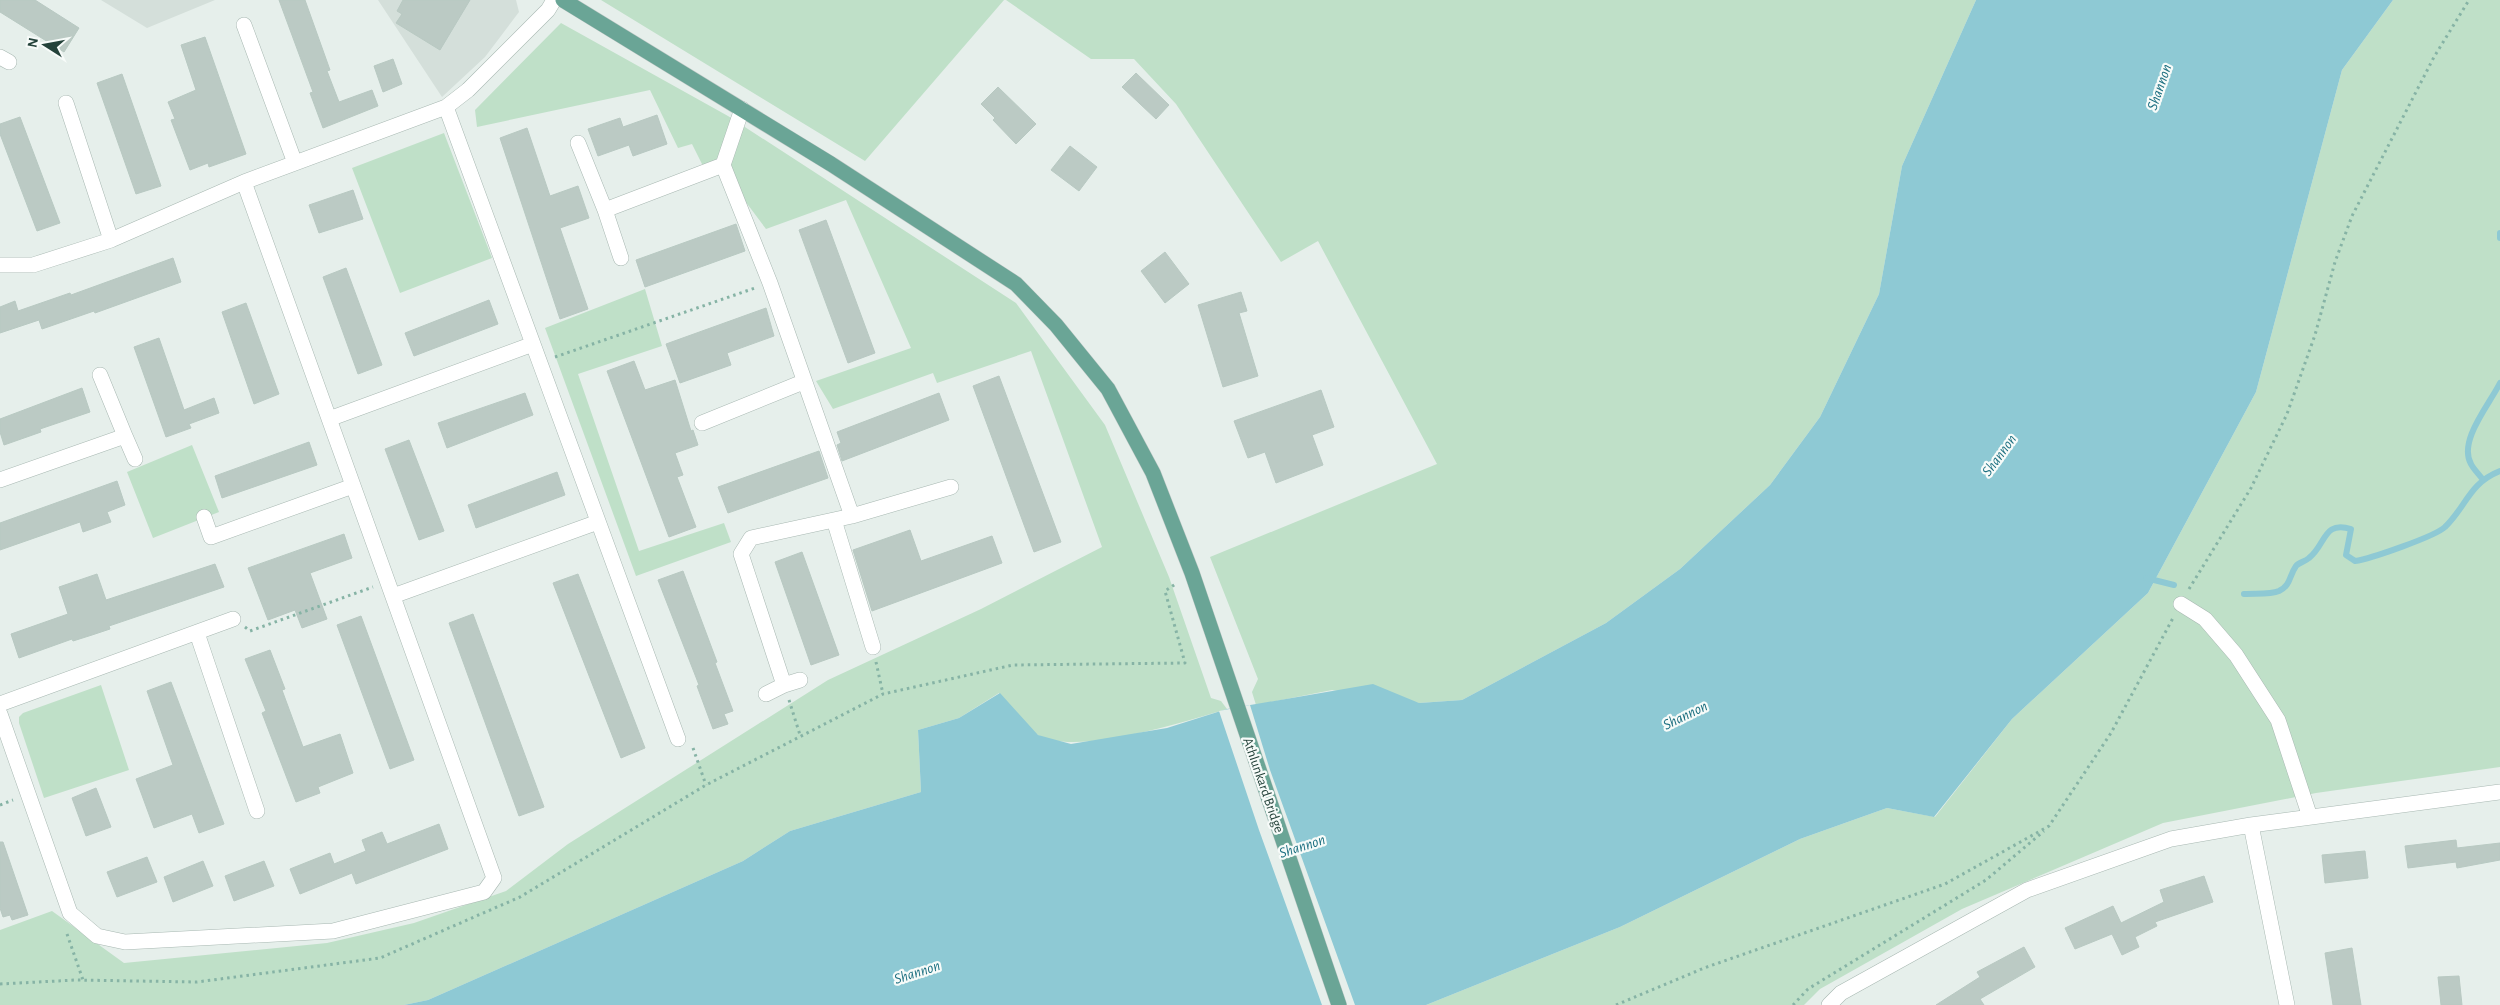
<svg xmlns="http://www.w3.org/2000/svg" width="2500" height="1005" font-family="'Alegreya Sans',sans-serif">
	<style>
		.built { fill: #d4dfda }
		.green { fill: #bfe0c8 }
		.water { fill: #8ec9d4 }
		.pier { fill: #e6efeb }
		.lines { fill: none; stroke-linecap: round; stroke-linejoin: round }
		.stream { stroke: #8ec9d4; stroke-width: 6 }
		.building { fill: #bbcac4; stroke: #b8c9c2 }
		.minor-casing { stroke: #a8b8b2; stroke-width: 16 }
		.major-casing { stroke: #c2cac8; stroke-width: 16 }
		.path { stroke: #86b3a5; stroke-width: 3; stroke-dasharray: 2.5 4; stroke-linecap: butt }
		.minor { stroke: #fff; stroke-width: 15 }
		.major { stroke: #6aa596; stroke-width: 15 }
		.labels { text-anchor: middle; stroke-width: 4.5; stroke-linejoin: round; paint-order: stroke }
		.street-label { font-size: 14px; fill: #24423a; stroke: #f7fbf9 }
		.water-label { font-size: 15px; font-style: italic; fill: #1c6f80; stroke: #f7fbf9 }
	</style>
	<rect width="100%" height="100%" fill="#e6efeb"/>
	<path class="built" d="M101,0H215L147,28Z
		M378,0H516L519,12L485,57L442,97Z"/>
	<path class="green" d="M601,0H1004L865,161Z
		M1006,0H1976L1902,166L1879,294L1820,417L1770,485L1680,569L1606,623L1462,700L1419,703L1332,690L1256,705L1252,692L1258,679L1210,557L1437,464L1318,241L1281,262L1176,104L1134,59H1091Z
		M2393,0H2500V767L2316,793L2163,823L1962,909L1820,989L1804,1005H1426L1620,927L1800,839L1887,808L1935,817L2012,719L2148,593L2256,392L2342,70Z
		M561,23L728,116L1016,303L1105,425L1169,577L1211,698L1221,701L1227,709C1187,721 1075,757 1038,735C1028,729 1008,703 999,693L959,718L918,730L921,792L790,831L743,861L428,1000L404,1005H0V930L52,911L124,963L327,943L414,923L506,891L568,844L828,680L981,609L1102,547L1031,351L937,383L933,373L833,409L816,381L911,348L846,200L766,229L718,165L704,168L692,144L678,148L650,90L477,127L475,110Z
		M444,133L492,258L400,293L352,168Z
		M645,289L662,346L578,374L639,551L724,523L731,542L636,576L545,328Z
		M192,445L219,512L153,538L127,472Z
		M101,685L129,770L44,798L19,723V717L23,713Z"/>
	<path class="water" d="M1976,0H2393L2342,70L2256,392L2148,593L2012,719L1934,817L1887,808L1800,839L1620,927L1426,1005H404L428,1000L743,861L790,831L921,792L918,730L959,718L1000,693L1038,735L1071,744L1167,728L1227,709L1373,684L1419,703L1462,700L1606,623L1680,569L1770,485L1820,417L1879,294L1902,166Z"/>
	<path class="pier" d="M1250,705L1270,770L1355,1005H1322L1259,830L1219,711Z"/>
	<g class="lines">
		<path class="stream" d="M2500,233V238
			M2483,480C2480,475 2474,470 2471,464C2458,441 2489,405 2500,383
			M2146,578L2174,585
			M2244,594C2254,593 2270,595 2279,591C2291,585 2289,576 2296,566C2299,562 2305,562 2309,558C2326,545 2323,520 2351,529L2346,555L2355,561C2370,559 2436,536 2445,527C2466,507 2469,483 2500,471"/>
	</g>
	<path class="building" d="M0,0H35L79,28L64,52L0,12Z
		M279,0H305L330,70L327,71L339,102L372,90L378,106L323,128L310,93L313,92Z
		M403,0H470L440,50L396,23L402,14L397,11Z
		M205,37L246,154L209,167L208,163L190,170L171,120L175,119L168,102L196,90L181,45Z
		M393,59L402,84L383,92L374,66Z
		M1136,73L1169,105L1156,119L1122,87Z
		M122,74L161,186L136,194L97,83Z
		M998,87L1036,124L1016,144L993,120L995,118L981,104Z
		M657,115L667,144L633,156L629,145L598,156L588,129L620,118L623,127Z
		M20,117L60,223L37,231L0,134V124Z
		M527,128L550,196L578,186L589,218L560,228L588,309L560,319L500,138Z
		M1070,146L1097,167L1079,191L1051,170Z
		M353,190L363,219L319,233L309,205Z
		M826,220L875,353L848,363L799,230Z
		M736,224L745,251L645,287L636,260Z
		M1165,252L1189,284L1165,303L1141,271Z
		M173,258L181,282L95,313L94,311L42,329L39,320L0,333V307L15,301L18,311L70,293L71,295Z
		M346,268L382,365L358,374L323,277Z
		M1241,292L1247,311L1239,313L1258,376L1223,387L1198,305Z
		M489,300L498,324L414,356L405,333Z
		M246,303L279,394L254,404L222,312Z
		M766,308L774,336L727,353L731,365L680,383L666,344Z
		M159,338L184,410L214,398L219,413L189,424L191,428L166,437L134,347Z
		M634,361L645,390L675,380L691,431L693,430L698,445L675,453L683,475L677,477L696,527L669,537L607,371Z
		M999,376L1061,542L1034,552L973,386Z
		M82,388L90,412L40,429L41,432L4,445L0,432V419Z
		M1321,390L1334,427L1312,435L1323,465L1276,483L1265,452L1248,458L1234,421Z
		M525,393L533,415L447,448L438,423Z
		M939,393L949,420L842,461L837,445L841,443L837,432Z
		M409,440L444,531L419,540L385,449Z
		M309,442L317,465L222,498L215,476Z
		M819,451L828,478L728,513L718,487Z
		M557,472L565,495L476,528L468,505Z
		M117,481L125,505L107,512L111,522L83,532L80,522L0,550V523Z
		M910,530L921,561L992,536L1002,563L872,611L853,550Z
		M344,534L352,558L310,573L327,619L302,628L295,610L268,620L248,568Z
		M802,552L839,655L811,665L775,562Z
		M215,564L224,587L109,626L110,629L92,635L73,641L72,639L19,658L11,634L68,614L59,587L97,574L106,600Z
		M683,571L717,662L715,663L733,711L724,714L728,724L713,729L697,686L699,685L658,580Z
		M578,574L645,748L621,758L553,583Z
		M473,614L544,807L519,816L449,623Z
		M361,616L414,760L390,769L337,625Z
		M270,650L285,689L282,690L303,747L340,734L353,773L318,787L320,793L296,802L262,713L266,711L245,659Z
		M171,682L224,824L199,833L192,814L154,828L136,779L173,765L147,691Z
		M96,788L111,827L86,836L72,798Z
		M439,824L448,849L356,884L352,873L300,894L290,869L330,853L334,864L366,851L362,840L382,832L387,844Z
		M2456,840L2457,848L2500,843V860L2457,868L2456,862L2408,868L2405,846Z
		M0,842H3L28,915L12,920L10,915L3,917L0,908Z
		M2365,851L2368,878L2325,883L2322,855Z
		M147,857L157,882L117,897L107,872Z
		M203,861L213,886L173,902L164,877Z
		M264,861L274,886L234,901L225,876Z
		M2204,876L2213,902L2155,922L2157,926L2135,937L2139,947L2122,955L2112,934L2075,949L2065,928L2113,906L2121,923L2164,902L2160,890Z
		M2024,947L2035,967L1980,999L1984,1005H1936L1980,977L1977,972Z
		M2352,948L2361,1005H2333L2325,953Z
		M2459,976L2462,1005H2441L2438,977Z"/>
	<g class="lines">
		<defs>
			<path id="minor" d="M244,25L295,163
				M0,57L9,62
				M66,103L111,240
				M446,107L678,739
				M742,109L723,165L770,283L852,516L951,487
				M578,143L605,210L723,165
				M605,210L621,258
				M0,265H33L111,240L244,182L446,107L468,90L548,10L554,0
				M329,419L533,344
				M702,423L803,382
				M125,436L135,459
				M0,480L125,436L100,375
				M204,517L211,537L353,486
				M834,520L873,647
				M393,596L598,522
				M2181,604L2205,619L2236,655L2278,720L2310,817
				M197,633L257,811
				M784,685L800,680
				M766,694L784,685L741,554L751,538L852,516
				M0,704L233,619
				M0,714L70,913L97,936L125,942L333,931L484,892L494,878L244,182
				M2251,825L2287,1005
				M1829,1005L1841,993L2027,890L2171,839L2251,825L2500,792"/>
			<path id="major" d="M563,0L831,164L1016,284L1056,325L1108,389L1153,473L1192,573L1339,1005"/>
		</defs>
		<use href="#minor" class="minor-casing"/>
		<use href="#major" class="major-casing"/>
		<path class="path" d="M555,357L755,288
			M2189,589L2251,488L2287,414L2315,335L2335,262L2352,216L2434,57L2469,0
			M245,627L250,631L373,587
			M876,662L883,694
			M789,700L800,735
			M693,748L706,785
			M0,805L13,800
			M67,934L83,980
			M0,984L76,980L197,982L380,958L520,897L706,785L883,694L1013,665L1185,663L1165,591L1177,583
			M1616,1005L1704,968L1945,884L2049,826L2111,733L2173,618
			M1793,1005L1808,989L1986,880L2044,831"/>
		<use href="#minor" class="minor"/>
		<use href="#major" class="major"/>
	</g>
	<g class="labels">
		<g class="street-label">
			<text transform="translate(1264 785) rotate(71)" y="5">Athlunkard Bridge</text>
		</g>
		<g class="water-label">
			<text transform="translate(2159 87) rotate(-71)" y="5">Shannon</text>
			<text transform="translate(1999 455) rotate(-54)" y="5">Shannon</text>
			<text transform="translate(1685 715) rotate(-26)" y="5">Shannon</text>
			<text transform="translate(1302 846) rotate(-18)" y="5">Shannon</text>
			<text transform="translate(917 972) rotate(-18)" y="5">Shannon</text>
		</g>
	</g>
	<g transform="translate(45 45) rotate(281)" stroke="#f7fbf9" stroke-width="4" paint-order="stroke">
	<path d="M0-4L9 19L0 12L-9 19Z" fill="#24423a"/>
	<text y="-8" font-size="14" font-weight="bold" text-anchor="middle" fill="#24423a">N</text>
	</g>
</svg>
